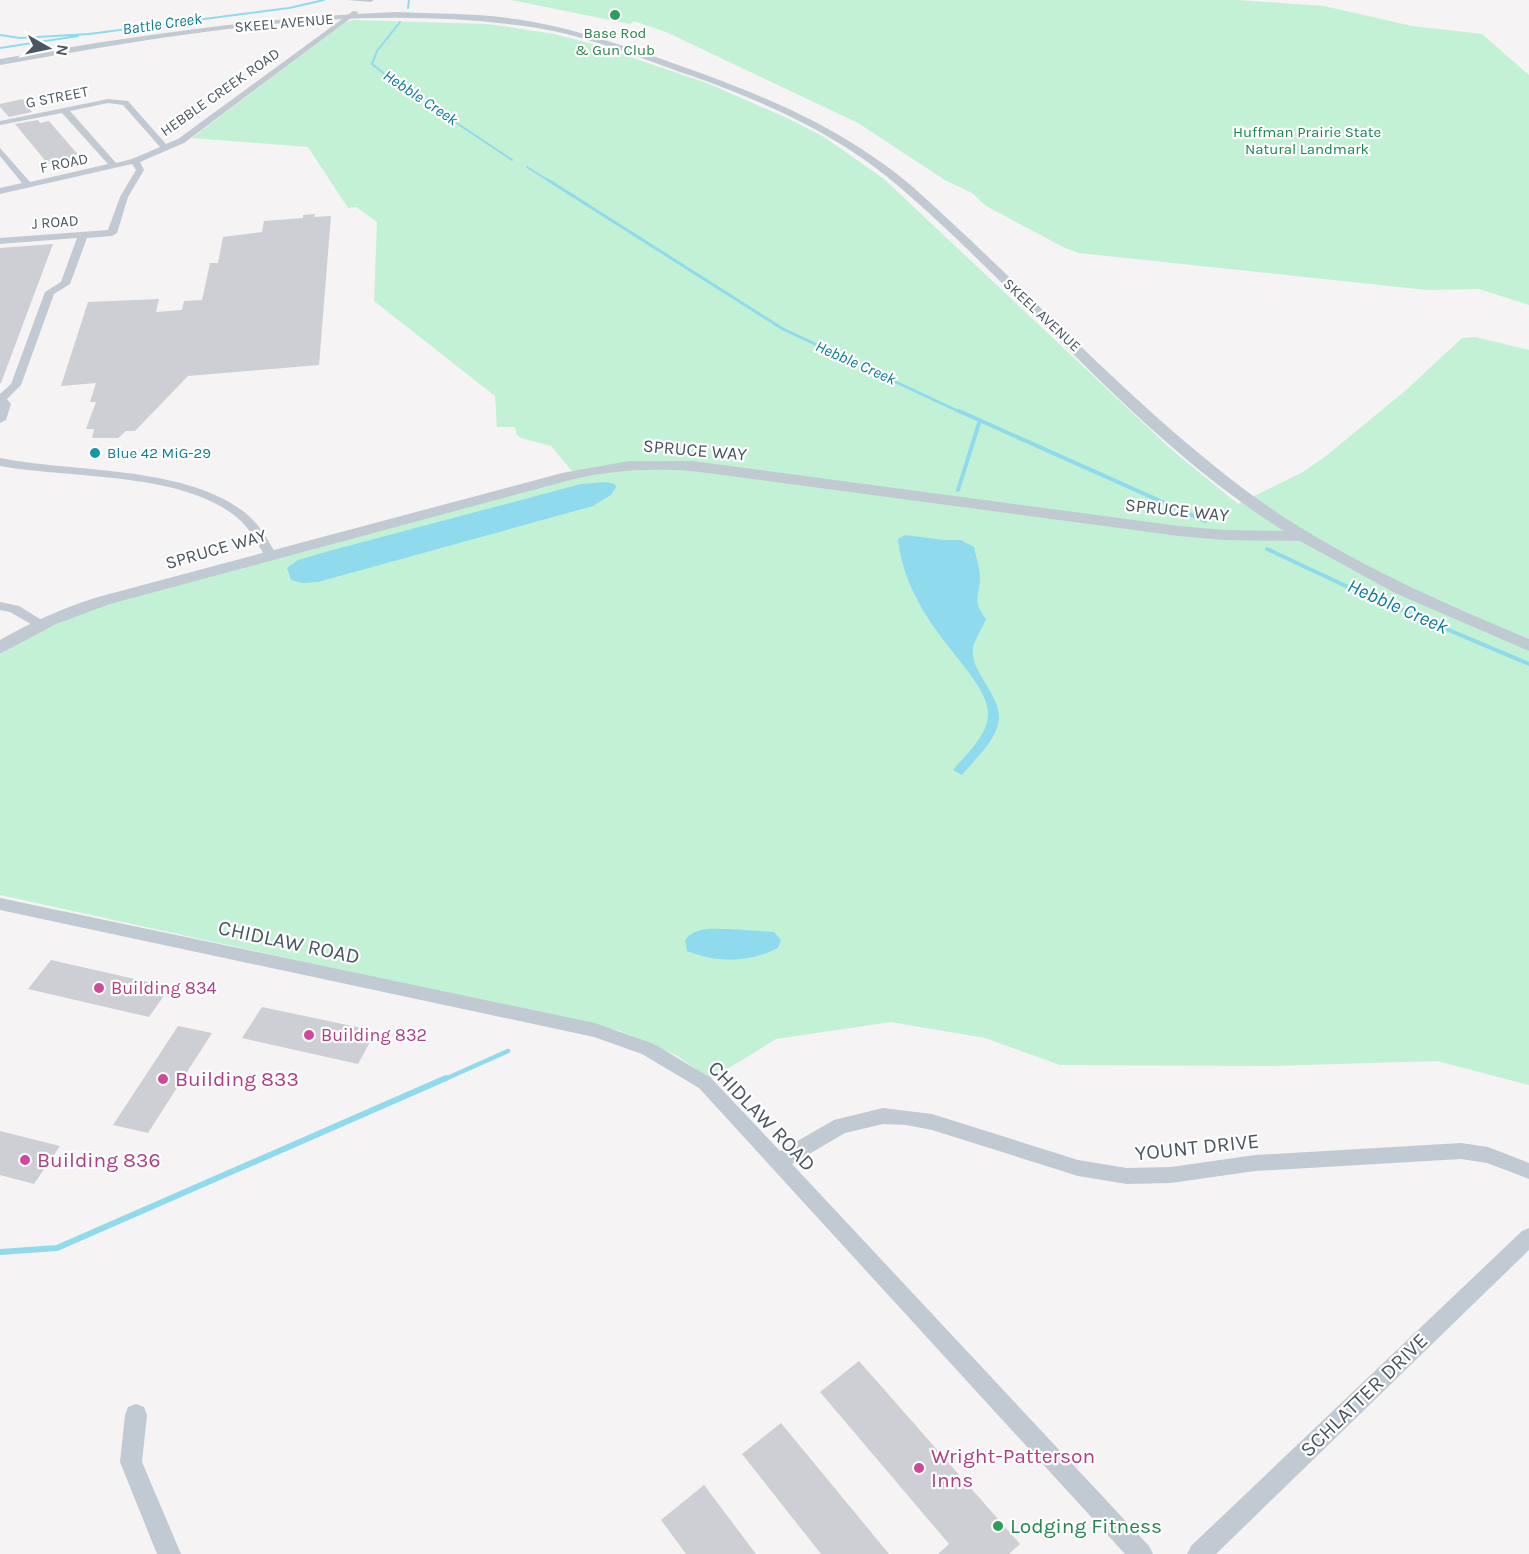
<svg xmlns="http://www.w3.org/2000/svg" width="1529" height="1554" font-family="Karla,sans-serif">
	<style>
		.green { fill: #c3f1d5 }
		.water { fill: #90daee }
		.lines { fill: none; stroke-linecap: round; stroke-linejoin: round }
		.stream-far4 { stroke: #90daee; stroke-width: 2 }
		.stream-far3 { stroke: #90daee; stroke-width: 3 }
		.stream-far2 { stroke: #90daee; stroke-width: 4 }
		.stream-far1 { stroke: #90daee; stroke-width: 4.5 }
		.stream { stroke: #90daee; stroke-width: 6 }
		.building { fill: #cdcfd5 }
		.minor { fill: #c1cad2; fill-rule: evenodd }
		.tertiary { fill: #c1cad2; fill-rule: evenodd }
		.leisure-dot { fill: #2e9e5b; stroke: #fff; stroke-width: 2 }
		.culture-dot { fill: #0f9aa8; stroke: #fff; stroke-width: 2 }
		.hotel-dot { fill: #d1479c; stroke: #fff; stroke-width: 2 }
		.labels { text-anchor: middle; stroke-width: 4.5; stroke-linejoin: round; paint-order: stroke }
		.far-street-label { font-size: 15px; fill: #4a5661; stroke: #fff }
		.far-leisure-label { font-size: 15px; fill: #27864d; stroke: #fff }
		.far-park-label { font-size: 15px; fill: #17864f; stroke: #fff }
		.far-culture-label { font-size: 15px; fill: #0d838f; stroke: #fff; text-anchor: start }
		.far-water-label { font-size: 16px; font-style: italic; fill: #0c7c9b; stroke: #fff }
		.street-label { font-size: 18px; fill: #4a5661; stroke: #fff }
		.hotel-label { font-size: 18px; fill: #b23c85; stroke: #fff; text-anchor: start }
		.water-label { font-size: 20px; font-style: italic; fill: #0c7c9b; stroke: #fff }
		.near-street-label { font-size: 21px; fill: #4a5661; stroke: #fff }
		.near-hotel-label { font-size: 21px; fill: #b23c85; stroke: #fff; text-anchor: start }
		.near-leisure-label { font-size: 21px; fill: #27864d; stroke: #fff; text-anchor: start }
	</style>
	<rect width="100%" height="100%" fill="#f5f3f3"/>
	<path class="green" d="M511,0H1237L1324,6L1412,26L1482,34L1529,75V305L1479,289L1427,290L1079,253L1065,248L986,206L972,193L945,180L858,123L666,32L634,21L630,24Z
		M353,20L488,24L554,34L589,43L707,83L787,118L824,137L884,179L1173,451L1238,504L1303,472L1326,456L1405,391L1462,338L1475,337L1529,350V1085L1437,1061L1271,1066L1060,1065L985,1038L891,1022L776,1039L711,1079L676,1055L620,1031L0,895V655L6,651L44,628L94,608L577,477L551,446L521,438L517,435L515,427H497L495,396L374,301L377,222L356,207L348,208L308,147L192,138L344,23Z"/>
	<path class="water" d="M606,482L615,484L616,487L611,495L593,506L318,582L302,583L291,580L287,568L298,560L329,551L581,484Z
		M905,535L944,540H961L974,547C976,557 980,568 980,577C980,598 971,599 986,619C983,627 977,635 974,644C966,669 999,691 999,717C999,738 975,759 962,775L953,770C966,754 989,735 988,712C987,691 960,662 948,646C923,614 902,579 898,539Z
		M729,929L774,932L781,940L778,948C749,963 718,963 687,951L685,940C695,926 714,929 729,929Z"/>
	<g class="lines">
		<path class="stream-far4" d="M408,8L409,0
			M400,22L377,51L372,64L392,80L512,160
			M0,35L20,38L89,34L289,8L324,0
			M0,48L78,36
			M527,167L551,182"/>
		<path class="stream-far3" d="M548,180L783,329L962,413"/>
		<path class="stream-far2" d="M959,411L1205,521
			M958,490L980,420
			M1267,549L1350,588L1529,664"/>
		<path class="stream-far1" d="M443,1080L508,1051"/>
		<path class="stream" d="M0,1252L57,1248L446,1078"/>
	</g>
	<path class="building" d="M23,99L32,112L9,117L0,107V104Z
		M38,120L40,123L49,121L80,157L48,164L15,124Z
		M315,214L314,217L331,216L319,365L188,376L135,431H126L118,438H92L94,429H86L96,402H90L96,383L61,386L88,302L159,299L156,312L182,310L184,301L202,300L210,263H218L223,237L262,232L264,221L303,218V215Z
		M53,244L1,383H0V248Z
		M51,960L170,987L149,1017L28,989Z
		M262,1007L376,1031L358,1064L242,1038Z
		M178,1026L212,1033L148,1133L113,1125Z
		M0,1131L60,1146L34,1184L0,1175Z
		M859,1361L1020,1544L1009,1554H938L949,1544L820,1392Z
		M781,1423L889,1554H821L742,1454Z
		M704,1485L756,1554H686L661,1520Z"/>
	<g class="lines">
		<path class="minor" d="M347,0H374L371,2Z
			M353,11L359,12L184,143L140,162L144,170L128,197L117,233L112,236L87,238L70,284L54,294L21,385L7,399L11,404L6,420L0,423V394L11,384L45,292L61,282L77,238L0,244V238L108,230L120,197L136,170L132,164L0,194V188L22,183L0,156V148L30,182L108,164L62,113L0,125V121L108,99L128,101L166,144L178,139ZM108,103L123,105L160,147L132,159L116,163L70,111Z
			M0,458C74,473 193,465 250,517C261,527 269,542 276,554L274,557H266C258,546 252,532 242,522C189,471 71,479 0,466Z
			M0,602L19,606L48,624L41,628L36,627L10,612L0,610Z
			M0,898L595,1023L654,1044L711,1078L780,1151L834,1120L883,1108L932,1114L1078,1160L1127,1168L1171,1167L1255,1155L1461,1143L1488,1147L1529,1163V1179L1487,1163L1461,1159L1255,1171L1171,1183L1127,1184L1078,1176L932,1130L906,1125L883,1124L845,1133L792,1164L1149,1546L1153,1554H1125L699,1088L642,1054L594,1037L0,910Z
			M1529,1228V1250L1216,1554H1187L1191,1546L1522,1231Z
			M136,1404L144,1407L147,1415L142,1462L181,1554H157L120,1462L125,1415L128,1407Z"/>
		<path class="tertiary" d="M396,12C439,14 485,13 528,21C580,30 631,48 681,66C766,96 845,129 914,188C1025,287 1126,400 1245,490C1331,554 1431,598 1529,639V651L1395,593L1300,541L1224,540L1179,536L692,471C651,468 611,470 570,480L110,604L56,624L0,654V640C31,622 63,608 98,597L562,473L629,461H692L1179,526L1224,530L1284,531C1139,440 1031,301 903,190C842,136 768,103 692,76C637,57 581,33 524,26C349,2 171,35 0,65V59C132,36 262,17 396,12Z"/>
	</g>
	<g class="leisure-dot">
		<circle cx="615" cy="15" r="6"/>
		<circle cx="998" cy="1526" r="6"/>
	</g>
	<circle class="culture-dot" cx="95" cy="453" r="6"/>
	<g class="hotel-dot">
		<circle cx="99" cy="988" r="6"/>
		<circle cx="309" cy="1035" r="6"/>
		<circle cx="163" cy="1079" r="6"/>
		<circle cx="25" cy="1160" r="6"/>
		<circle cx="919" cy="1468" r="6"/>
	</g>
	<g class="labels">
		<g class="far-street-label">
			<text transform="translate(284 23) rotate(-5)" y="5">SKEEL AVENUE</text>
			<text transform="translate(220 92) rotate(-35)" y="5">HEBBLE CREEK ROAD</text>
			<text transform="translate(57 97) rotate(-11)" y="5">G STREET</text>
			<text transform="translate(64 163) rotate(-12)" y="5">F ROAD</text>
			<text transform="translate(55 222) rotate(-4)" y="5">J ROAD</text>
			<text transform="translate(1042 315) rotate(43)" y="5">SKEEL AVENUE</text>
		</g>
		<g class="far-leisure-label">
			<text x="615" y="38">Base Rod<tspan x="615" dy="17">&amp; Gun Club</tspan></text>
		</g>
		<g class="far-park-label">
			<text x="1307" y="137">Huffman Prairie State<tspan x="1307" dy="17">Natural Landmark</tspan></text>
		</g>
		<g class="far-culture-label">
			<text x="107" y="458">Blue 42 MiG-29</text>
		</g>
		<g class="far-water-label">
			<text transform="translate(162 23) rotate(-8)" y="6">Battle Creek</text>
			<text transform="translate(421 97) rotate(34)" y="6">Hebble Creek</text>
			<text transform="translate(856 362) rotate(24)" y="6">Hebble Creek</text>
		</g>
		<g class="street-label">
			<text transform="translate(695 450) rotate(5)" y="6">SPRUCE WAY</text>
			<text transform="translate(1177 510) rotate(6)" y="6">SPRUCE WAY</text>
			<text transform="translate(216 549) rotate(-16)" y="6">SPRUCE WAY</text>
		</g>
		<g class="hotel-label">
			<text x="111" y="994">Building 834</text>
			<text x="321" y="1041">Building 832</text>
		</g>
		<g class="water-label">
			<text transform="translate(1398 606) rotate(24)" y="7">Hebble Creek</text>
		</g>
		<g class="near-street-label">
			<text transform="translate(289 942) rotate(12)" y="7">CHIDLAW ROAD</text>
			<text transform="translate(762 1116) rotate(46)" y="7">CHIDLAW ROAD</text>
			<text transform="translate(1197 1147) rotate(-6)" y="7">YOUNT DRIVE</text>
			<text transform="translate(1364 1395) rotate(-44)" y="7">SCHLATTER DRIVE</text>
		</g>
		<g class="near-hotel-label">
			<text x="175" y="1086">Building 833</text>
			<text x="37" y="1167">Building 836</text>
			<text x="931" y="1463">Wright-Patterson<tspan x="931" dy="24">Inns</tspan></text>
		</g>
		<g class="near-leisure-label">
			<text x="1010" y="1533">Lodging Fitness</text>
		</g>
	</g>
	<g transform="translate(48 48) rotate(99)" stroke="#ffffff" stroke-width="4.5" paint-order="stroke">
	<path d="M0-4.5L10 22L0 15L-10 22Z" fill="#4a5661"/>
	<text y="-9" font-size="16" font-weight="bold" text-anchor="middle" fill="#4a5661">N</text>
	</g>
</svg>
